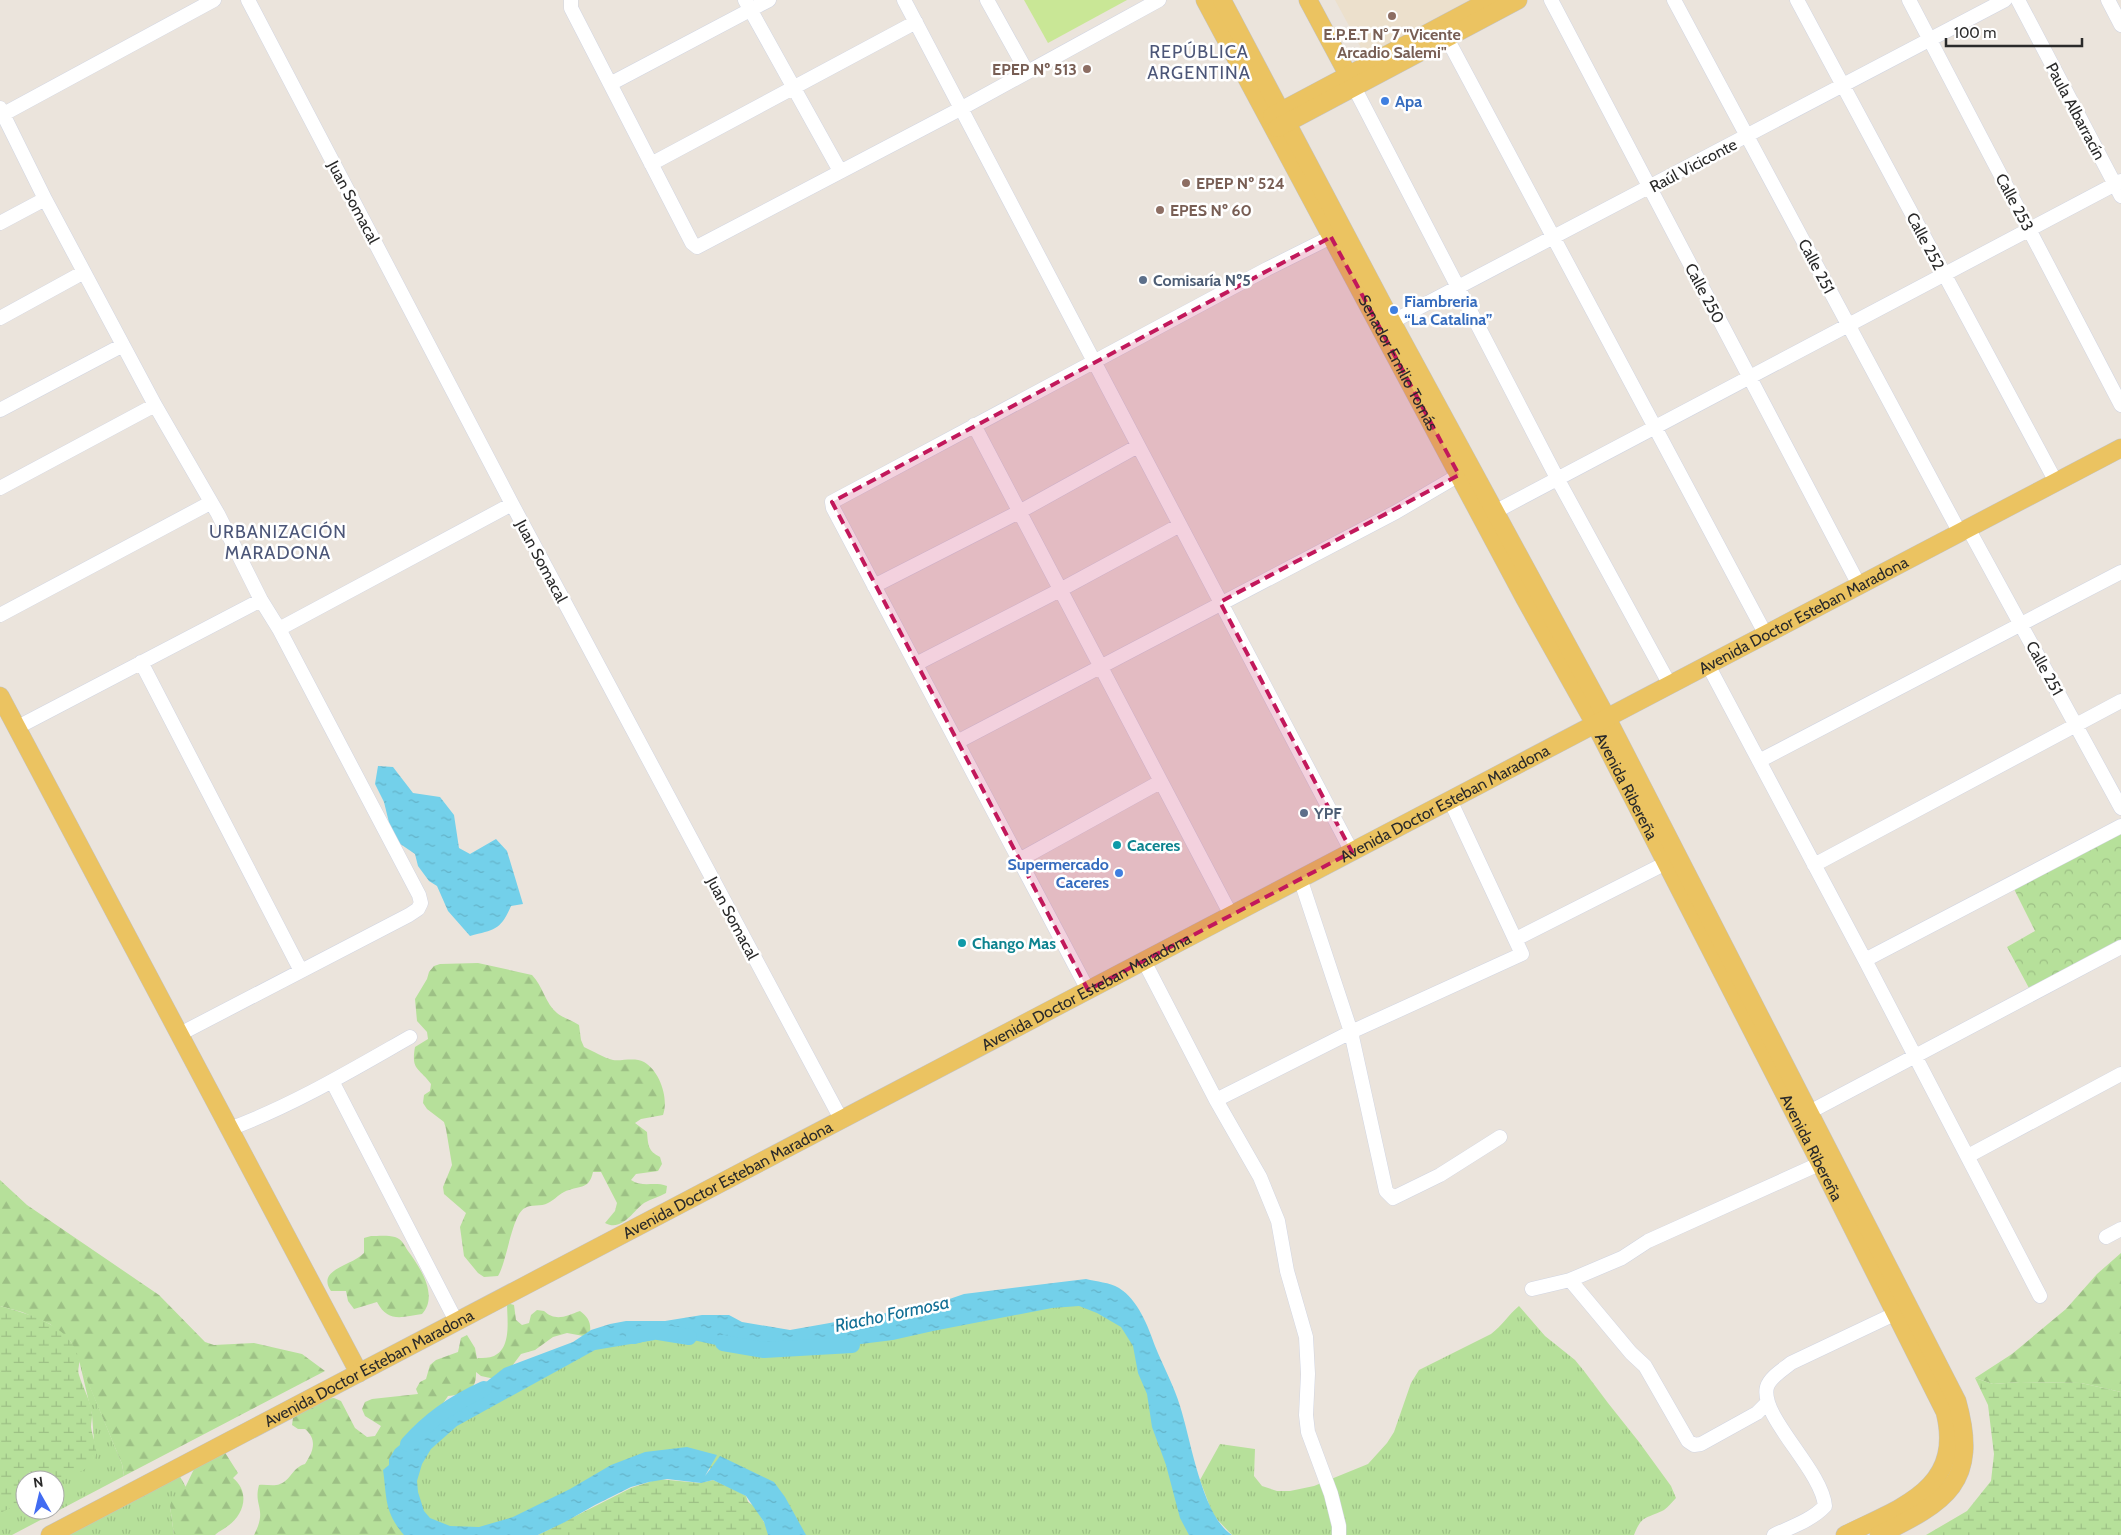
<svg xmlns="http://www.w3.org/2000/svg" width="2121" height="1535" font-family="Cabin,sans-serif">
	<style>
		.education { fill: #ece0cc }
		.grass { fill: url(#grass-tufts) }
		.forest { fill: url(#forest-firs) }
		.wetland { fill: url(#wetland-marsh) }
		.park { fill: url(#park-crowns) }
		.pitch { fill: #c9e796 }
		.water { fill: url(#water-ripples) }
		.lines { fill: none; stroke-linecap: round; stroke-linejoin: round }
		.river { stroke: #73d0ea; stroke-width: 16 }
		.minor-casing { stroke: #d1d5e2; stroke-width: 15 }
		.major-casing { stroke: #c3c3c3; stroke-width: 19 }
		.minor { stroke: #fff; stroke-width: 14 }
		.major { stroke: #ebc361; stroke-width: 18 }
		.marked { fill: #c2185b; fill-opacity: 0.2; stroke: #c2185b; stroke-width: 4; stroke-dasharray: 10 6; stroke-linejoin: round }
		.education-dot { fill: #8d6e63; stroke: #fff; stroke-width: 2 }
		.shop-dot { fill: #3f7fe0; stroke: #fff; stroke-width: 2 }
		.service-dot { fill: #5c6f8a; stroke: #fff; stroke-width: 2 }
		.culture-dot { fill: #0f9aa8; stroke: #fff; stroke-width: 2 }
		.labels { text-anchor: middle; stroke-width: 5; stroke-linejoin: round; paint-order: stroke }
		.education-label { font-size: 16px; font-weight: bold; fill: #785e54; stroke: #fff; text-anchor: start }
		.shop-label { font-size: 16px; font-weight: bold; fill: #366cbe; stroke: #fff; text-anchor: start }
		.street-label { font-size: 16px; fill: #2a2a2a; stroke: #fff }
		.service-label { font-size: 16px; font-weight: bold; fill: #4e5e75; stroke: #fff; text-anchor: start }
		.culture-label { font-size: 16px; font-weight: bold; fill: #0d838f; stroke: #fff; text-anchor: start }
		.neighbourhood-label { font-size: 18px; letter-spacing: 1px; fill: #4c5678; stroke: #fff }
		.water-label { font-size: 18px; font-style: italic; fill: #126f95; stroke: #fff }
	</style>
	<defs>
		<pattern id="grass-tufts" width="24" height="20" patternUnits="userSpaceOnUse" patternTransform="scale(1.25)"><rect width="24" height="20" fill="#b6e09a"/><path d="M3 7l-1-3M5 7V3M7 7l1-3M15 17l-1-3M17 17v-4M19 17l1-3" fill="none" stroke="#9dc085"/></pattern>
		<pattern id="forest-firs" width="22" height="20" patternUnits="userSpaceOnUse" patternTransform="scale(1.25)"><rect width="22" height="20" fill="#b6e09a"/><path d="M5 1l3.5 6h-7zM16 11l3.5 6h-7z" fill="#9dc085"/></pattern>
		<pattern id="wetland-marsh" width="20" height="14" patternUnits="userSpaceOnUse" patternTransform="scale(1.25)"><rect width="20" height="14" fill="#b6e09a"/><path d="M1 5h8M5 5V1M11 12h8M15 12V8" fill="none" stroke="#9dc085"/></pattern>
		<pattern id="park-crowns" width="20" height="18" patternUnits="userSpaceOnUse" patternTransform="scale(1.25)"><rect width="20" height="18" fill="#b6e09a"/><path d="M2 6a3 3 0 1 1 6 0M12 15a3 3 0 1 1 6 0" fill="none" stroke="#9dc085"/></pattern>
		<pattern id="water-ripples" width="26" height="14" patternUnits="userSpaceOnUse" patternTransform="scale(1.25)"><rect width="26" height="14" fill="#73d0ea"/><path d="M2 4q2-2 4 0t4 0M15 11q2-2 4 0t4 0" fill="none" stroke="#64b3c9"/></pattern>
	</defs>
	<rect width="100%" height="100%" fill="#ebe4dc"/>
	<path class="education" d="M1335,0H1471L1366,57Z"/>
	<path class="grass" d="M1058,1298L1127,1323L1216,1535H788L726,1471L699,1467L674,1466L510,1535H435L397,1507L404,1448L571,1352L652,1331L764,1350L845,1346Z
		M1519,1306L1545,1336L1575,1360L1584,1371L1608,1403L1639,1442L1671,1486L1676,1498C1672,1502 1668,1507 1664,1510C1647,1519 1642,1514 1634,1535H1232L1213,1515L1200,1480L1220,1444L1255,1449L1254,1476L1262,1486L1277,1491H1290L1314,1486L1368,1464L1387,1443L1394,1432L1411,1383L1419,1370L1491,1334C1502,1326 1508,1315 1519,1306Z
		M79,1360L122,1464L124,1476L12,1535H0V1510L25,1498V1510H55V1483L95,1453L92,1415Z
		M178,1473L187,1489L170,1506L174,1535H66Z"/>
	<path class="forest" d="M478,963L532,975C543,986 545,1003 557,1013C563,1018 572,1020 579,1025L581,1040L584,1047C593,1051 604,1058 613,1060C623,1061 635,1057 644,1062C660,1071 669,1099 663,1115L641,1119L635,1123L647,1132C648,1145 648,1151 660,1157L662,1164L658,1171L636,1174L631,1180C643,1188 654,1181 667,1186L666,1193C659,1197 651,1199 644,1203C632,1212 622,1232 605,1223L615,1211L617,1203L601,1172H593C589,1191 578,1185 564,1192C558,1195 553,1201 548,1203C541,1207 531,1204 525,1208C512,1214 507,1262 498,1276L484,1277L478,1273L464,1256L460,1227L466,1213L444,1194L443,1187L452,1165L446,1129L444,1122L427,1109L423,1103L424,1095L430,1091L431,1084C418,1067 411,1070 415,1047L428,1039L427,1032L417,1021L415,999L427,979L429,972L434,966L440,964Z
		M0,1180L27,1205L159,1295L205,1342L214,1345L254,1343L302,1354L325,1371L124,1476L122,1464L71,1342L50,1324L22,1312L0,1306Z
		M371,1236C378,1236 388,1235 395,1237C402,1239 404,1245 408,1251C420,1267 439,1296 422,1314C402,1317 388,1323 377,1302L354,1309L348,1301L346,1291H331C316,1269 352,1266 364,1253V1238Z
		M2121,1253V1392L2081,1383L2020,1382L1993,1384L1975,1378L2012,1354L2066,1309L2097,1274Z
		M507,1303L514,1305L516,1320L522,1325L529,1323L531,1315L537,1310L544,1311C556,1322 566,1316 580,1311C590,1318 592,1326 589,1337L567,1333L553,1337L535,1350L521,1354L512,1366L495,1379L481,1376L476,1372C477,1391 465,1394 448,1396L432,1420L409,1442L417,1535H254C268,1508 253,1507 259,1485C266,1484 273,1487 280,1484C291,1480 292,1468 305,1464C313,1452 318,1440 305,1429H298L292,1425L293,1418L318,1400L334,1398L341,1401L355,1428L367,1437L375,1436L381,1426L365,1416L362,1409L365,1402L372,1399L418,1394L416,1389L420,1382L426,1379L430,1365L436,1360L458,1352L461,1338L467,1335L475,1348L477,1359L478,1358C483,1358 489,1358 494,1356C512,1348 507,1319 507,1303Z
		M224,1451L238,1473L233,1478C251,1493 244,1516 225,1528C221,1531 219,1531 215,1535H174L170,1506L172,1499L184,1490L194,1469Z"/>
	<path class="wetland" d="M0,1306C29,1314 72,1325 79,1360C80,1365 77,1370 79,1375C83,1388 91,1401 92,1415C92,1419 91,1423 91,1427C92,1437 100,1451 94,1460C86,1473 67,1476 55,1485V1480H25V1501L0,1513Z
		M1975,1378L1993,1384L2020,1382L2081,1383L2121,1392V1535H1926L1967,1511L1991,1481L1994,1454L1988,1405Z
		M658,1479L700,1483L713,1480L736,1490L746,1496L748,1502L754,1506L772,1535H538L631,1488Z"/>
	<path class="park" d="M2121,832V942L2030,990L2007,947L2035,931L2013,887Z"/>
	<path class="pitch" d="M1024,0H1127L1048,43Z"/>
	<path class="water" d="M378,766L393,767L413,793L440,797L454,815L459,848L470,854L496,839L507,851L523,904L511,906C500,931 495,929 470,936L448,911L437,886L429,881L418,866L415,854L393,839L384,802L375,784Z
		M1086,1279C1097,1282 1109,1282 1119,1288C1138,1300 1148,1326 1155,1346C1163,1366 1174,1386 1180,1406C1191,1440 1202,1516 1232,1535H1189L1180,1518L1166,1465L1152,1427L1147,1394L1138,1373L1133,1346L1121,1327L1097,1313L1079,1306L1052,1308L933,1331L893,1340L837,1347L789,1350L725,1347L652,1331L655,1340L595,1350L457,1426L431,1449L422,1464L417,1481L418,1492L424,1511L430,1518L450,1526L479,1527L513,1517L570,1489L611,1465L645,1452L687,1447L717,1455L705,1476L720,1456L774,1482L785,1497L806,1535H768L764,1522L746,1496L713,1480L701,1483L667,1479L649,1482L631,1487L595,1505L565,1522L538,1535H404C384,1512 387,1497 383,1470L389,1465V1459L395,1449L426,1424L467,1397L504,1368L573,1342L591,1330L610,1324L626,1321H665L702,1315H729L742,1322L790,1330L932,1305L964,1294Z"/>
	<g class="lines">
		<path class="river" d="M634,1336L652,1331L689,1337
			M723,1343L764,1350L852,1345
			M408,1444C429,1420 455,1402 484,1389"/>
		<defs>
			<path id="minor" d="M248,0L512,504L841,1119
				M571,0V8L692,243L697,247L962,108L1159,0
				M745,0L840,171
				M904,0L1352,852
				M987,0L1027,72
				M1551,0L1859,585
				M1674,0L1960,533
				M1797,0L2056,482
				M1909,0L2121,405
				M2018,0L2121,196
				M2108,0L2121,25
				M1442,29L1766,635
				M610,84L769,0
				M1354,87L1557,478L1670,685
				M0,108L45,199L155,405L218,514L261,600L279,629L419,895L421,903L418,909L409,915L178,1035
				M0,116L214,0
				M651,164L916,22
				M0,223L45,199
				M0,318L84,272
				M1384,326L2005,0
				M0,410L123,345
				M974,425L1231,915
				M0,488L155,405
				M1487,516L2121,181
				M1968,528L2121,808
				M874,586L1019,512L1138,446
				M0,615L210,503
				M279,629L512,504
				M141,662L301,971
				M916,664L1060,590L1180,525
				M1708,665L1865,960L2040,1296
				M16,728L261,600
				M957,742L1396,512L1459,475
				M1759,761L2121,572
				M1019,860L1160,782
				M1814,865L2121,701
				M1300,878L1351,1032L1386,1191L1393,1198L1440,1175L1500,1137
				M1516,939L1674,859
				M1865,960L2121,826
				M1144,961L1216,1100L1260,1177L1278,1221L1287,1271L1306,1337L1308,1374L1306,1415L1308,1432L1331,1494L1339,1526V1535
				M1088,990L833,508L832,502L1267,269L1339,233
				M332,1081L456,1321
				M1216,1100L1351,1032L1522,954L1450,800
				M1802,1116L2121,947
				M229,1129C292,1106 352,1070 410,1037
				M1968,1156L2121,1074
				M2106,1237L2121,1229
				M1532,1289L1570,1280
				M1767,1403L1757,1413L1701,1444L1694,1445L1688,1441L1645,1366L1631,1353L1570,1280L1622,1258L1648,1241L1828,1160
				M1774,1535C1791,1527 1812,1520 1825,1506C1822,1470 1759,1416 1767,1387C1770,1377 1784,1369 1791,1363L1905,1309"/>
			<g id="major">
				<path id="s1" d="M1205,0L1525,599L1595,724L1820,1163L1945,1412C1964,1489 1901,1507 1845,1535"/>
				<path d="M1222,0L1392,322L1607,718L1957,1401C1980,1483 1946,1502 1879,1535"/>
				<path d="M1308,0L1354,86"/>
				<path d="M1272,116L1490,0"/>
				<path d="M1277,128L1518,0"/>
				<path d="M0,696L359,1373"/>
				<path id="s2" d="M50,1535L2121,448"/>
			</g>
		</defs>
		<use href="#minor" class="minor-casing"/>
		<use href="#major" class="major-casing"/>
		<use href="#minor" class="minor"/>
		<use href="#major" class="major"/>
	</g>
	<path class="marked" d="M1331,237L1459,475L1220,602L1352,852L1088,990L832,502Z"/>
	<g class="education-dot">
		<circle cx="1392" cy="16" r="5"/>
		<circle cx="1087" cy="69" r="5"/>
		<circle cx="1186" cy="183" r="5"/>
		<circle cx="1160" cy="210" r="5"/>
	</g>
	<g class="shop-dot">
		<circle cx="1385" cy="101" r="5"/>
		<circle cx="1394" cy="310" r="5"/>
		<circle cx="1119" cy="873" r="5"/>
	</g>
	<g class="service-dot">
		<circle cx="1143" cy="280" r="5"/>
		<circle cx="1304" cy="813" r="5"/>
	</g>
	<g class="culture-dot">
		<circle cx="1117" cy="845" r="5"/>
		<circle cx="962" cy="943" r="5"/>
	</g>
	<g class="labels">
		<g class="education-label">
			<text x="1392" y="40" text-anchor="middle">E.P.E.T N° 7 "Vicente<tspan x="1392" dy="18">Arcadio Salemi"</tspan></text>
			<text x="1077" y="75" text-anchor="end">EPEP Nº 513</text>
			<text x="1196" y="189">EPEP Nº 524</text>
			<text x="1170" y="216">EPES Nº 60</text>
		</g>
		<g class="shop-label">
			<text x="1395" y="107">Apa</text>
			<text x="1404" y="307">Fiambreria<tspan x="1404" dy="18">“La Catalina”</tspan></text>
			<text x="1109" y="870" text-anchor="end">Supermercado<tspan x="1109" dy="18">Caceres</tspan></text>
		</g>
		<g class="street-label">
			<text transform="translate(2076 111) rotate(62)" y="6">Paula Albarracín</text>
			<text transform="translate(1693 165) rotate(-28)" y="6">Raúl Viciconte</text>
			<text transform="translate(354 202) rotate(62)" y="6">Juan Somacal</text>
			<text transform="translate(2015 202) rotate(62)" y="6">Calle 253</text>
			<text transform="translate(1926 241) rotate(62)" y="6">Calle 252</text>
			<text transform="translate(1817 266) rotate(62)" y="6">Calle 251</text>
			<text transform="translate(1705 293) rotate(62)" y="6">Calle 250</text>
			<text dy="6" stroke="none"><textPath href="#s1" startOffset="411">Senador Emilio Tomás</textPath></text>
			<text transform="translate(542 561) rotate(62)" y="6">Juan Somacal</text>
			<text dy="6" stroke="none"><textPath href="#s2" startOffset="1980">Avenida Doctor Esteban Maradona</textPath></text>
			<text transform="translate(2045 668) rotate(61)" y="6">Calle 251</text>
			<text dy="6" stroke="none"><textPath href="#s1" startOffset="892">Avenida Ribereña</textPath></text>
			<text dy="6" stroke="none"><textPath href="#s2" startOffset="1575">Avenida Doctor Esteban Maradona</textPath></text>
			<text transform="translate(733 918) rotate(62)" y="6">Juan Somacal</text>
			<text dy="6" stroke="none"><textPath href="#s2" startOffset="1170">Avenida Doctor Esteban Maradona</textPath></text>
			<text dy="6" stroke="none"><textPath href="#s1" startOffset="1298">Avenida Ribereña</textPath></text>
			<text dy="6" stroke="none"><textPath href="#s2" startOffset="765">Avenida Doctor Esteban Maradona</textPath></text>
			<text dy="6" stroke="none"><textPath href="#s2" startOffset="360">Avenida Doctor Esteban Maradona</textPath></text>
		</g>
		<g class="service-label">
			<text x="1153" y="286">Comisaría Nº5</text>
			<text x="1314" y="819">YPF</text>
		</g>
		<g class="culture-label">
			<text x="1127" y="851">Caceres</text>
			<text x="972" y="949">Chango Mas</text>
		</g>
		<g class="neighbourhood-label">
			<text x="1199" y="58">REPÚBLICA<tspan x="1199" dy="21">ARGENTINA</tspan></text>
			<text x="278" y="538">URBANIZACIÓN<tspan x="278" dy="21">MARADONA</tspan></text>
		</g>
		<g class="water-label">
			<text transform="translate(892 1314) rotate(-12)" y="6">Riacho Formosa</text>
		</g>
	</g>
	<g transform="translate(40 1495) rotate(352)"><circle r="24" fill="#ffffff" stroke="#aaaaaa"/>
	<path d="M0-4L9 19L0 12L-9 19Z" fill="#426cf2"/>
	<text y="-8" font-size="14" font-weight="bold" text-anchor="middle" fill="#2a2a2a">N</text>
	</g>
	<path d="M1946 38v8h136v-8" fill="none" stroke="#2a2a2a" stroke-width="2.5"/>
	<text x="1954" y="38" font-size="15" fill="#2a2a2a" stroke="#ffffff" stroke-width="4" paint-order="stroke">100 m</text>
</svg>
